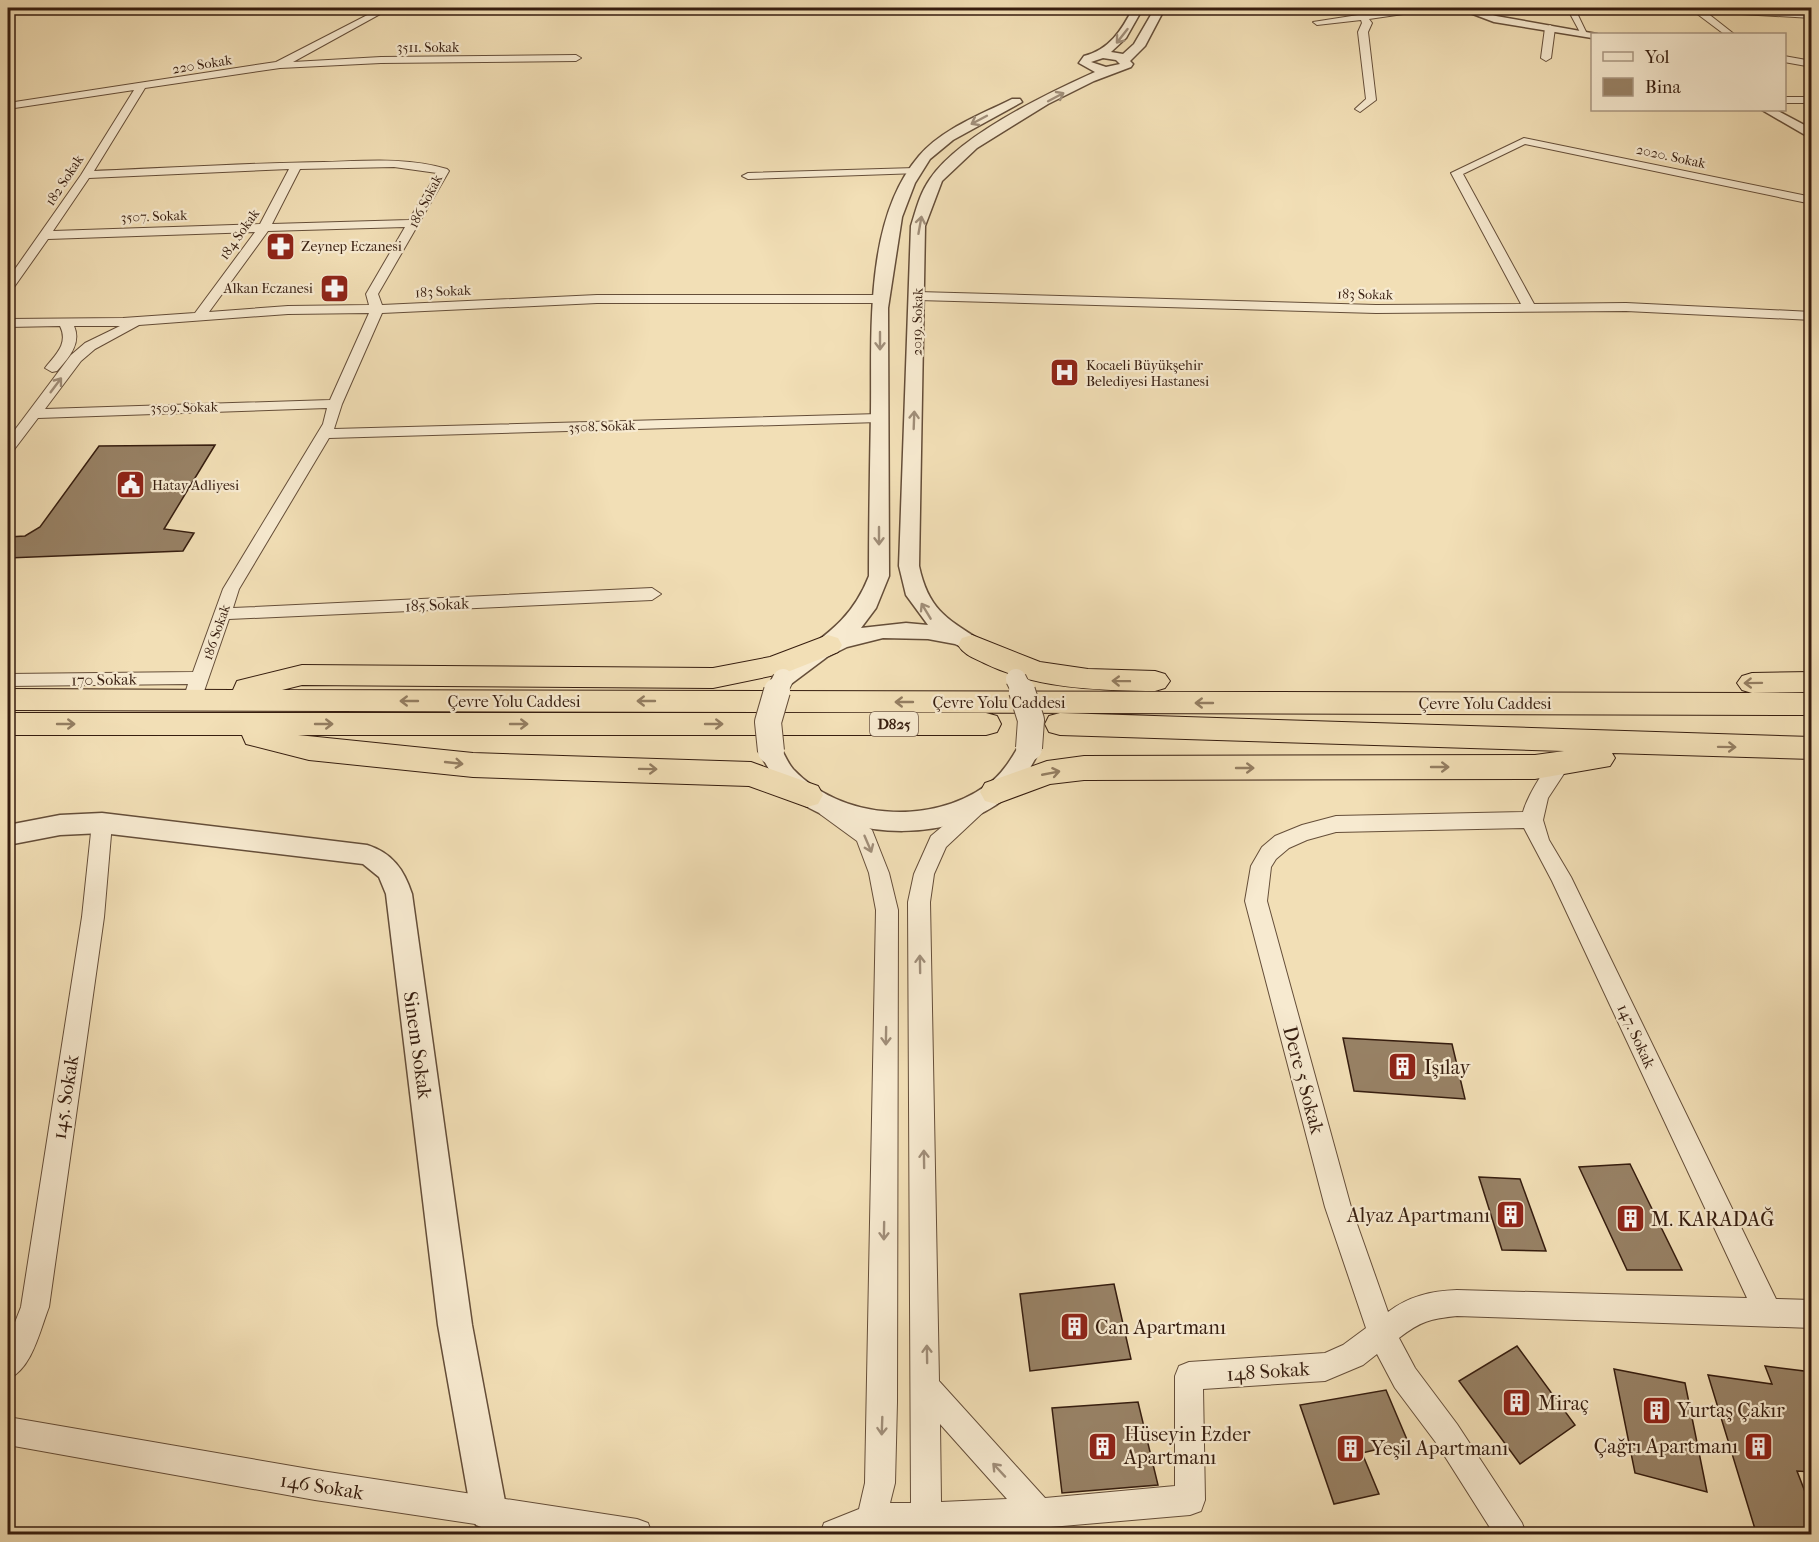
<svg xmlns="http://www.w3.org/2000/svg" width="1819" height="1542" font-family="'IM FELL French Canon',serif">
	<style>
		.building { fill: #988266; stroke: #361d0f; stroke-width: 1.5 }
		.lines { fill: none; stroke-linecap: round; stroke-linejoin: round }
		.minor-casing { stroke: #654e39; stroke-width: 2 }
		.tertiary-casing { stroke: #654e39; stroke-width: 3 }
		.trunk-casing { stroke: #361d0f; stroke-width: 2 }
		.minor { fill: #f7ead0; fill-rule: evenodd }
		.tertiary { fill: #f7ead0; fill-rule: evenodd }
		.trunk { fill: #f2dfb6; fill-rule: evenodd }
		.tertiary-bridge-far1-casing { stroke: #654e39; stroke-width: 22; stroke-linecap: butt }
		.tertiary-bridge-casing { stroke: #654e39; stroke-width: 28; stroke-linecap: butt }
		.tertiary-bridge-far1 { stroke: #f7ead0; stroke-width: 20 }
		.tertiary-bridge { stroke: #f7ead0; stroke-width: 26 }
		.oneway { stroke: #a08e79 }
		.oneway2 { stroke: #947e62 }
		.labels { text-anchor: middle; stroke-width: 4.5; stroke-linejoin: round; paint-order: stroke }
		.far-street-label { font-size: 14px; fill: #361d0f; stroke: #f7ead0 }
		.far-poi-label { font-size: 14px; fill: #361d0f; stroke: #f7ead0; text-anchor: start }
		.shield { fill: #f7ead0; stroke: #705a49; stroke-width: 1.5 }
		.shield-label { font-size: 15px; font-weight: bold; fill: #361d0f }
		.street-label { font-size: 16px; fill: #361d0f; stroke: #f7ead0 }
		.near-street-label { font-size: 20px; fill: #361d0f; stroke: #f7ead0 }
		.near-poi-label { font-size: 20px; fill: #361d0f; stroke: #f7ead0; text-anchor: start }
	</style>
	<rect width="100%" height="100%" fill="#f2dfb6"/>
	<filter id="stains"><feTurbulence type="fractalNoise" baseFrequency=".00333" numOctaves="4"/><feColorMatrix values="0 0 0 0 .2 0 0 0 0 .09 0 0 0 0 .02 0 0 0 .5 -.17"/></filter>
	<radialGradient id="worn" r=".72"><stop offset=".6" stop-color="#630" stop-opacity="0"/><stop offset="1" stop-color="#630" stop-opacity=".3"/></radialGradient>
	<path class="building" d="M215,445L164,529L194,533L183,551L8,558V537L25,536L40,527L99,446Z
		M1343,1038L1452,1044L1465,1099L1354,1091Z
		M1630,1164L1682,1270H1627L1579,1167Z
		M1479,1177L1520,1179L1546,1251L1502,1250Z
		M1114,1284L1131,1359L1030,1371L1020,1294Z
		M1517,1346L1575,1425L1520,1464L1459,1381Z
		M1765,1366L1812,1372V1472L1797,1471L1812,1510V1534L1755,1529L1708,1375L1772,1384Z
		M1614,1369L1685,1383L1707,1492L1635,1473Z
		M1386,1390L1408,1442L1362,1453L1379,1494L1334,1504L1300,1405Z
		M1138,1402L1158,1485L1062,1493L1052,1408Z"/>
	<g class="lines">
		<defs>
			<path id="minor" d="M381,8H391L293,62L381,57L576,55L581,58L576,61L381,63L280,68L145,88L94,171C170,168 247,163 324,162C365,161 407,157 447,169L449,171L378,294L382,305L597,295H881L887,299L881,303H597L382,313L342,404L334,429L879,414L886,418L879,422L329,438L239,589L233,608L652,588L661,594L652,600L229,619L201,700L199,705H185L183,700L188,684L8,686V674L193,672L223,589L323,424L327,408L38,418L13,451L8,452V439L71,355L85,343L120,326H74C82,344 68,358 57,371L52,372L45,368C55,355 69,344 60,326L8,327V319L123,318L195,313L255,232L48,239L12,290L8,291V279L81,175L134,90L8,109V103L276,62ZM394,167L437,173L409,220L272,224L300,169ZM289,169L260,224L53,231L89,178ZM405,227L366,294L369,305L288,306L209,312L268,231ZM369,313L330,400L45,409L81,361L95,349L139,325L288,314Z
				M1354,8H1362L1366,14L1421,8H1444L1369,19L1372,23L1368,32L1376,100L1360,112L1355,109L1366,99L1358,32L1362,23L1361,20L1317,25L1313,22L1358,15Z
				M1567,8H1587L1576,11L1588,36H1582Z
				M1701,8L1812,12V18L1706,12L1734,34H1724L1696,13V9Z
				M1550,25L1555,28L1551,58L1546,61L1541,58L1545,28Z
				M1784,56L1812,61V67L1784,62Z
				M1784,97H1812V103H1784Z
				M1524,138L1812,197V204L1525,144L1463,174L1534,304L1626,303L1812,312V320L1626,311L1376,313L918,300L912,296L918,292L1376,305L1521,304L1451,173Z
				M915,168L919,169V173L748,179L742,176L748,173Z
				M1561,756L1568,758L1571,763L1548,798L1543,820L1549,840L1571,877L1776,1299L1812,1300V1328L1457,1316C1430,1319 1421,1321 1399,1338L1415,1368L1457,1424L1522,1523L1526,1534H1494L1437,1444L1395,1388L1377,1354L1363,1365L1325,1381L1203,1389L1205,1500L1201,1511L1190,1515L1039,1528L820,1534L824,1523L859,1509L865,1483L876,910L869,873L857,841L820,814L817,809L820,804L827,801L834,804L872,830L889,873L898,910L897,1402L895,1483L890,1503H911L908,902L914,874L931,836L976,798L983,795L990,798L993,803L946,847L934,874L930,902L939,1381L1045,1498L1175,1486V1376L1179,1366L1189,1362L1325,1353L1343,1345L1366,1328L1325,1207L1245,901L1251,866L1262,847L1275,836L1302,825L1336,816L1523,812C1527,798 1547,760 1561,756ZM1524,828L1552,881L1747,1298L1457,1290C1431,1291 1409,1296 1388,1312L1351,1207L1267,901L1271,867L1276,859L1289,848L1307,840L1336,832ZM940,1424L1007,1499L941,1502Z
				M102,815L109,817L112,823L104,917L49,1307C40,1330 32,1369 8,1379V1340L21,1307L82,917L92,823L95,817Z
				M8,1417L315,1470L637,1519L648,1523L652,1534H542L315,1500L8,1445Z"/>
			<path id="tertiary" d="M1133,8H1143L1126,38L1111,52L1123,54L1134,44L1155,8H1165L1145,46L1130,61L1133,64L1131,67L1094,81L1048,104L977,148L942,181L925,226L919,566C928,608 945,618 980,640L983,645L980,650L972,652L955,644L928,639L883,638L847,647L827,657L791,684L783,687L775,684L772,679L775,674C815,639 848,629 869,576C869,521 870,466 871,412C872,332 864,220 919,156C942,129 980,115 1012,99H1020L1022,102L953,140L930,159L915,183L902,217L888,308L889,576L876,608L861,628L906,623L928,625L906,595L899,566L911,226C916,210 920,193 930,179C960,135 1046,94 1095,72L1079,63L1084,56C1109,50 1122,30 1133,8ZM1103,58L1116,60L1120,64L1106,67L1091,62Z
				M1457,8H1471L1496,16L1597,34H1592V38L1494,22Z
				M1762,110H1776L1812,129V139Z
				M1029,739L1037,742L1041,748C1032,765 1022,784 1007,797C951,842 857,841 798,801C780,789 769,771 759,751L763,745L771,742L779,745C784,753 787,762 793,769C841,820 931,826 987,785C1002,775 1012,758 1021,742Z
				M102,813L367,845C392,853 404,869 412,894L472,1325L507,1512L502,1525L489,1530L476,1525L471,1512L438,1325L386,894L379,877L363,864L102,833L60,835L8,845V825L60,815Z"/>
			<path id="trunk" d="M828,635L838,638L842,645L838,652L785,673L713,688L302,685L282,690L1752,693L1742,690L1737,683L1742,676L1752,673L1812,672V692L1752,693H1812V715L8,710V689L233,690L237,681L302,665L713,668L770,657Z
				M972,635L1040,662L1088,669L1155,671L1165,674L1170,681L1165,688L1155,691C1096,690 1037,689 984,663C974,658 964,655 958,645L962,638Z
				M8,713H986L997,716L1001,724L997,732L986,735H298L473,753L751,762L818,786L823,795L818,804L807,807L749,786L473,777L309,760L246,744L242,735H8Z
				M1060,713L1812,737V759L1612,753L1615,758L1610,766L1535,779L1084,780L1050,784L996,804L985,801L980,792L985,783L1047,761L1084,756L1535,755L1564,751L1060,735L1049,732L1045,724L1049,716Z"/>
		</defs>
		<use href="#minor" class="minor-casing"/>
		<use href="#tertiary" class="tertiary-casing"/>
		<use href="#trunk" class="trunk-casing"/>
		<use href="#minor" class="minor"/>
		<use href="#tertiary" class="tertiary"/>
		<use href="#trunk" class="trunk"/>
		<defs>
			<path id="tertiary-bridge-far1" d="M1016,679L1023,693
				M776,693L783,679"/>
			<path id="tertiary-bridge" d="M1022,691L1031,720L1029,748
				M771,751L768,722L777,691"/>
		</defs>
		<use href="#tertiary-bridge-far1" class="tertiary-bridge-far1-casing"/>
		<use href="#tertiary-bridge" class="tertiary-bridge-casing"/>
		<use href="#tertiary-bridge-far1" class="tertiary-bridge-far1"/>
		<use href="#tertiary-bridge" class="tertiary-bridge"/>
	</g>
	<defs><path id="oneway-shaft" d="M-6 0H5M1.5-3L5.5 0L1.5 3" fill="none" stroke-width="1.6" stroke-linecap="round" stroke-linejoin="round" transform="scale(1.5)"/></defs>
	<g class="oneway">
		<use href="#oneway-shaft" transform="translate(1122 36) rotate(128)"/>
		<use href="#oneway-shaft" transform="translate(1056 97) rotate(-28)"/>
		<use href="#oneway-shaft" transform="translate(979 120) rotate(152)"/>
		<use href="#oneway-shaft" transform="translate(920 225) rotate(-80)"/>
		<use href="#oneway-shaft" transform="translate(880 341) rotate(90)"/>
		<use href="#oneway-shaft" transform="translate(56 385) rotate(-53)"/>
		<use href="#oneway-shaft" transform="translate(914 420) rotate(-88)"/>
		<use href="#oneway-shaft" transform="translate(879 536) rotate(90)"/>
		<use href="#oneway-shaft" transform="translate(926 611) rotate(-121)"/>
		<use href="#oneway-shaft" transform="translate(868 844) rotate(67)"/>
		<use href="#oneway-shaft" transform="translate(920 964) rotate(-91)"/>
		<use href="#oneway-shaft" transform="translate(886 1036) rotate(91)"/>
		<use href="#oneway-shaft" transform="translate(924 1159) rotate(-91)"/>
		<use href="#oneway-shaft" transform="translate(884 1231) rotate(91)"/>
		<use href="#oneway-shaft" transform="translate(927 1354) rotate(-91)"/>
		<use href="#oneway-shaft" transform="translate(882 1426) rotate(92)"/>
		<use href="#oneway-shaft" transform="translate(999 1470) rotate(-133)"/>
	</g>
	<g class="oneway2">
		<use href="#oneway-shaft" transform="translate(1121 681) rotate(-179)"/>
		<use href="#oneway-shaft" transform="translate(1753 683) rotate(179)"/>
		<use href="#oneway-shaft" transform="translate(409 701) rotate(-180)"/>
		<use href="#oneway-shaft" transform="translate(646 701) rotate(-180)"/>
		<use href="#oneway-shaft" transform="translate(904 702) rotate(-180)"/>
		<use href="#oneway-shaft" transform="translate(1204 703) rotate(-180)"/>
		<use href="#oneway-shaft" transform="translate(66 724)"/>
		<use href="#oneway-shaft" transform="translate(324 724)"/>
		<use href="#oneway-shaft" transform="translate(519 724)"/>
		<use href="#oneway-shaft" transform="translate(714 724)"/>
		<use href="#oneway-shaft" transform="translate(1727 747) rotate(1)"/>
		<use href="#oneway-shaft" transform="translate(454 763) rotate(6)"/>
		<use href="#oneway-shaft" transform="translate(1440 767)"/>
		<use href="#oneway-shaft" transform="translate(1245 768)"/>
		<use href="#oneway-shaft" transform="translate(648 769) rotate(1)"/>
		<use href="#oneway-shaft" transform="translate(1051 773) rotate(-11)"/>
	</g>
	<defs>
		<symbol id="pharmacy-square" viewBox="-11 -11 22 22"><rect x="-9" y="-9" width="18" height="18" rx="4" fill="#8f2418" stroke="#f7ead0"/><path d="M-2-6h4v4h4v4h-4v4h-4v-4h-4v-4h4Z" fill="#fff"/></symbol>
		<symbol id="hospital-square" viewBox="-11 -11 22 22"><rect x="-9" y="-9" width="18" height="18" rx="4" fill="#8f2418" stroke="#f7ead0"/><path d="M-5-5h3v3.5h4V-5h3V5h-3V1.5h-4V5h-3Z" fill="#fff"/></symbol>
		<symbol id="civic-square" viewBox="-11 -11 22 22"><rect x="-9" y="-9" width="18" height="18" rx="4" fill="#8f2418" stroke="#f7ead0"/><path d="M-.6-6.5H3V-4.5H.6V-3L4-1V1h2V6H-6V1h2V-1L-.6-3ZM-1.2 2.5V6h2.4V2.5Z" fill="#fff"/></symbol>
		<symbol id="building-square" viewBox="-11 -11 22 22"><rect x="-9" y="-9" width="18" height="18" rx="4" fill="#8f2418" stroke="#f7ead0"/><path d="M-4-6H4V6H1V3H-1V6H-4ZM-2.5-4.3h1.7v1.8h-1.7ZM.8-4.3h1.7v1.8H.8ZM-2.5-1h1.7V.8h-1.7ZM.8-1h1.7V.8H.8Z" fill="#fff"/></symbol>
	</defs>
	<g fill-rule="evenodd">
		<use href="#pharmacy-square" x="264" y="230" width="33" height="33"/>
		<use href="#pharmacy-square" x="318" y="272" width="33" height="33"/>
		<use href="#hospital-square" x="1048" y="356" width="33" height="33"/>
		<use href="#civic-square" x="114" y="468" width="33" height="33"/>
		<use href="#building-square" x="1386" y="1050" width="33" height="33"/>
		<use href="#building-square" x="1494" y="1198" width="33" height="33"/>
		<use href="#building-square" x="1614" y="1202" width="33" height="33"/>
		<use href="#building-square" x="1058" y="1310" width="33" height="33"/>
		<use href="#building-square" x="1500" y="1386" width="33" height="33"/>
		<use href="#building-square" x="1640" y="1394" width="33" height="33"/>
		<use href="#building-square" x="1086" y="1430" width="33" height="33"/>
		<use href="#building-square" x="1742" y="1430" width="33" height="33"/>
		<use href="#building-square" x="1334" y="1432" width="33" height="33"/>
	</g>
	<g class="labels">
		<g class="far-street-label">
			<text x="428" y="52">3511. Sokak</text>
			<text transform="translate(202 64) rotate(-9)" y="5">220 Sokak</text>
			<text transform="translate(1671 156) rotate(12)" y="5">2020. Sokak</text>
			<text transform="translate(64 180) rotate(-57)" y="5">182 Sokak</text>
			<text transform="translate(425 201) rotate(-63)" y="5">186 Sokak</text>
			<text transform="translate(154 216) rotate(-2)" y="5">3507. Sokak</text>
			<text transform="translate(239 234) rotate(-55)" y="5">184 Sokak</text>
			<text transform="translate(443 291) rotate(-3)" y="5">183 Sokak</text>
			<text transform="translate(1365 294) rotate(1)" y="5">183 Sokak</text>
			<text transform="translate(917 322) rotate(-89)" y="5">2019. Sokak</text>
			<text transform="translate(184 407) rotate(-1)" y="5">3509. Sokak</text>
			<text transform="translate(602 426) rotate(-2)" y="5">3508. Sokak</text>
			<text transform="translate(216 632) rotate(-71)" y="5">186 Sokak</text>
		</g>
		<g class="far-poi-label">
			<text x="301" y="251">Zeynep Eczanesi</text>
			<text x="313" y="293" text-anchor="end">Alkan Eczanesi</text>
			<text x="1086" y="370">Kocaeli Büyükşehir<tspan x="1086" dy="16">Belediyesi Hastanesi</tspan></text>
			<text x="152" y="490">Hatay Adliyesi</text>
		</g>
		<rect class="shield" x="870" y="712" width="48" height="24" rx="4.5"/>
		<g class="shield-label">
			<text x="894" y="729">D825</text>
		</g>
		<g class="street-label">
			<text transform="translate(437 604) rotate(-3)" y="6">185 Sokak</text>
			<text transform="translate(104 679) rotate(-1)" y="6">170 Sokak</text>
			<text x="514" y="707">Çevre Yolu Caddesi</text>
			<text x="999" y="708">Çevre Yolu Caddesi</text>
			<text x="1485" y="709">Çevre Yolu Caddesi</text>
			<text transform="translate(1637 1036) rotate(65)" y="6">147. Sokak</text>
		</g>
		<g class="near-street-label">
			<text transform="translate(418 1045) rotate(82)" y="7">Sinem Sokak</text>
			<text transform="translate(1304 1080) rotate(75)" y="7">Dere 5 Sokak</text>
			<text transform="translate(65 1097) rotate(-81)" y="7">145. Sokak</text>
			<text transform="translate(1268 1371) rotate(-4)" y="7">148 Sokak</text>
			<text transform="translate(322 1486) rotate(9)" y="7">146 Sokak</text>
		</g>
		<g class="near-poi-label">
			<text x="1424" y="1074">Işılay</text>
			<text x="1490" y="1222" text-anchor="end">Alyaz Apartmanı</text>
			<text x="1651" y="1226">M. KARADAĞ</text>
			<text x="1095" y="1334">Can Apartmanı</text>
			<text x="1538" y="1410">Miraç</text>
			<text x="1677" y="1417">Yurtaş Çakır</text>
			<text x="1124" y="1441">Hüseyin Ezder<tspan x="1124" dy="23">Apartmanı</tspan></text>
			<text x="1738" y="1453" text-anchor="end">Çağrı Apartmanı</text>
			<text x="1371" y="1455">Yeşil Apartmanı</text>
		</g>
	</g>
	<rect width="1819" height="1542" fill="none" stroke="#f2dfb6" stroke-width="30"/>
	<rect x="9" y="9" width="1801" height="1524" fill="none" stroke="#361d0f" stroke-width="3"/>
	<rect x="15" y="15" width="1789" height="1512" fill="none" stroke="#361d0f" stroke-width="1.5"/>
	<rect x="1591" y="33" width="195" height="78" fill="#f7ead0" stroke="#aa9883" stroke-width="1.5"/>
	<rect x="1603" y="52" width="30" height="9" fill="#f7ead0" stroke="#aa9883" stroke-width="1.5"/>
	<text x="1645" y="63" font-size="18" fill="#361d0f">Yol</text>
	<rect x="1603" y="78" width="30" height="18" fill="#988266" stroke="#aa9883" stroke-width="1.5"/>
	<text x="1645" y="93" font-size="18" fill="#361d0f">Bina</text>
	<rect width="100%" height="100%" filter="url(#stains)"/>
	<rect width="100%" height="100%" fill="url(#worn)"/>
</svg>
